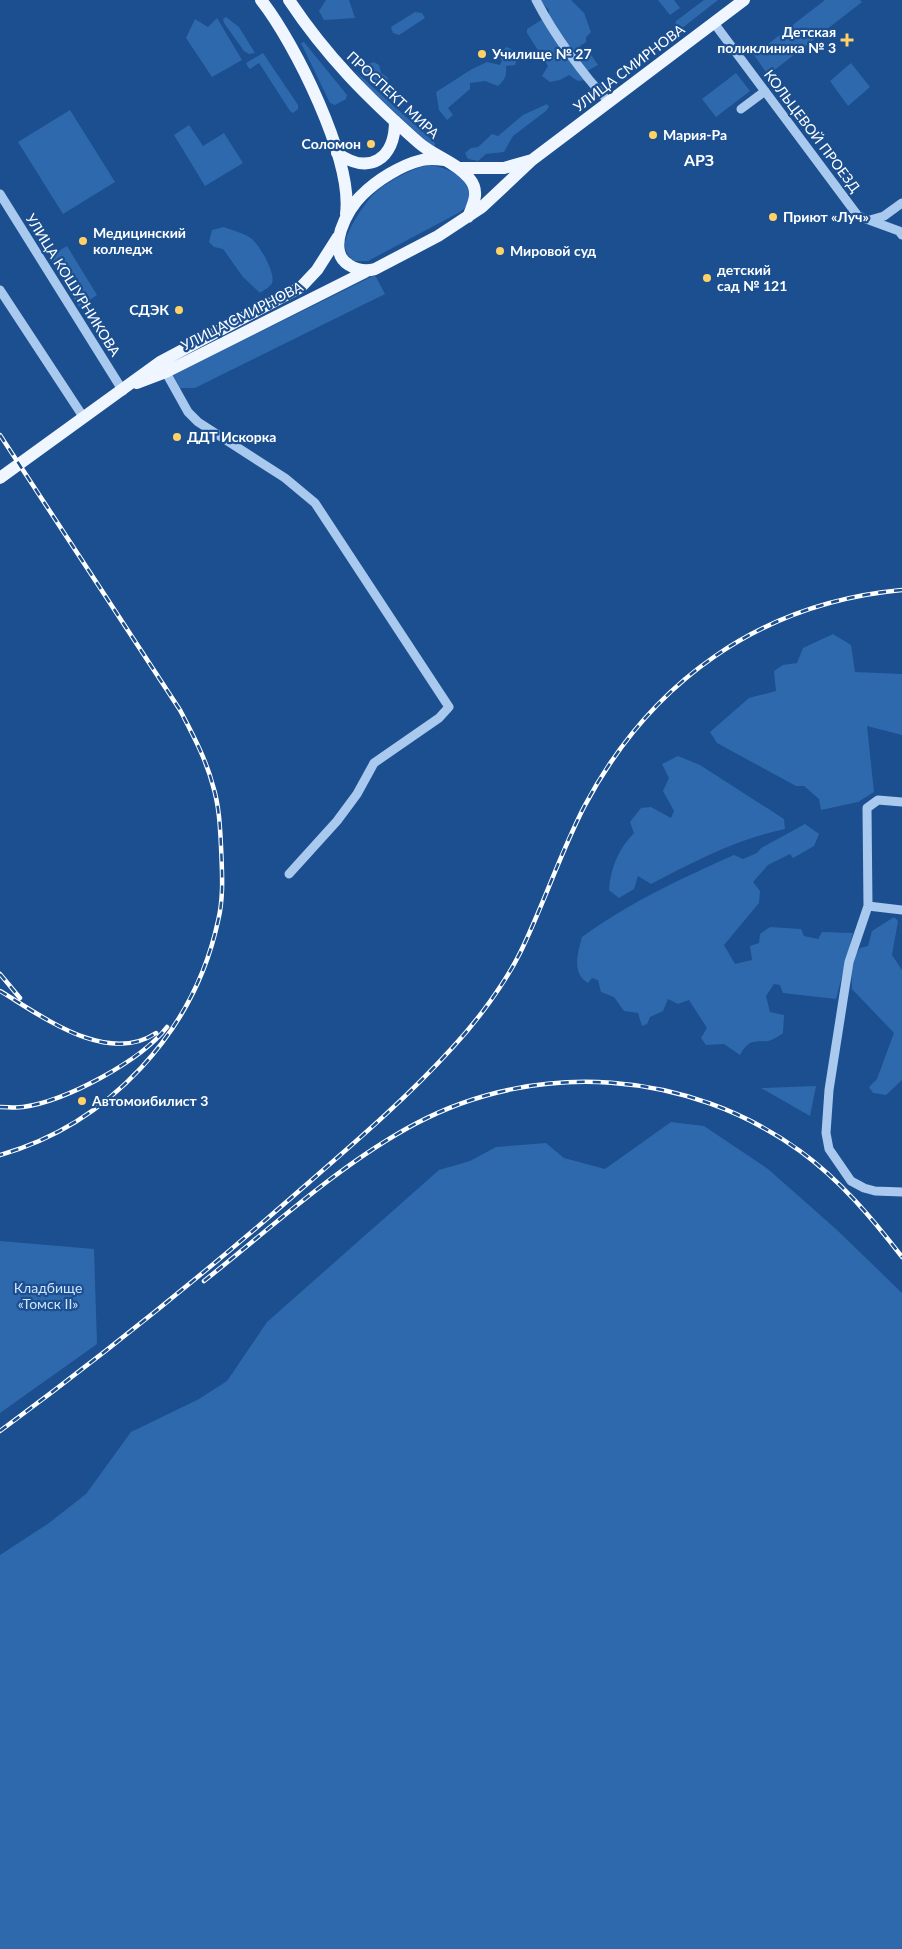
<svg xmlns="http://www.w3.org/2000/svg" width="902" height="1949" font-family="Lato,sans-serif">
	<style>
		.green { fill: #2e69ad }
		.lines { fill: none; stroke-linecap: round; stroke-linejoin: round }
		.minor { stroke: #a9c9ee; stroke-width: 9 }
		.major { stroke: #f0f6ff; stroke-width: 12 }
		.rail-casing { stroke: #fff; stroke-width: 4.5 }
		.rail { stroke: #1b4f8f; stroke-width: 2.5; stroke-dasharray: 8; stroke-linecap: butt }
		.poi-dot { fill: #ffd166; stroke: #1b4f8f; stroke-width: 2 }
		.labels { text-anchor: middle; stroke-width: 4.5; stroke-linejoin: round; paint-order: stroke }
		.poi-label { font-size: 14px; font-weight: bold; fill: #fff; stroke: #1b4f8f; text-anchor: start }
		.street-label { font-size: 14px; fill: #fff; stroke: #1b4f8f }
		.park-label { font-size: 14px; fill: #cfe3fa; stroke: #1b4f8f }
		.quarter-label { font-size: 16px; font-weight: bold; fill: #fff; stroke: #1b4f8f }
	</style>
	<rect width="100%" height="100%" fill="#1b4f8f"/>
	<path class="green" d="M326,0H349L355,18L324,20L319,11Z
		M539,0H571L584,13L591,32L586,37V42L569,54L586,80L578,81L569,75L560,80L550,82L542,76L548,66L527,33V29L549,15V10Z
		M658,0H674L680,8L670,15Z
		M704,0H718L681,29L675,25L676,21Z
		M825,0H860L862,2L768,75L754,55Z
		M415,12L422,13L425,18L399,35L393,33L391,27Z
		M226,17L239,27L255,53L249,54L244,51L224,23L223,19Z
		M217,18L242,60L212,77L186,38L195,19L208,27Z
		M304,42L347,95L346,99L335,105L330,103L301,43Z
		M506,47L511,49L517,59L515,65L506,66C507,75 505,80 498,86L485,81L470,83V89L448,108L453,115L447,120L439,110L436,92L472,69L487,62L500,65L502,61L499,56Z
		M588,50L598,65L589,70H585L578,61L579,56Z
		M263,53L298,105V109L293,113L290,111L259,63L250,69L248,67L246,63Z
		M374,62L379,65L381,73L387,77L392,91L389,93L362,70L363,66Z
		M851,63L870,87L848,106L830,81Z
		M355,71L435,143V146L428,143L370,90Z
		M736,73L750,91L716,117L702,99Z
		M547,104L549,107L546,111L513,136L504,152L486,154L478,161L468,159L465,153L471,148L478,147L492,134L498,136L523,115Z
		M70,110L115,182L63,214L18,142Z
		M189,125L203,146L224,133L243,163L205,186L174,135Z
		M429,165C449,168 461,175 473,190L467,206L460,212L368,261H354C349,257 345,252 345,245C345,232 367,199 377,191C391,180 412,168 429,165Z
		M224,227C234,231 245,233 253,240C260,246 276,274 272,283C270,287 264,290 260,293L243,277L223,249L214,247L209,242L212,230Z
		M67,246L97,295L79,307L49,257Z
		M375,275L385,294L195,388H180L173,375Z
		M833,634L851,645L855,672L902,674V735L867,726L874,792L858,802L821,810L819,799L804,786H796L717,743L710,732L749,698L776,691L774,671L783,665L797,663L803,648Z
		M678,756L700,765L784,819L785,829C737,839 695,861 651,884L638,876L634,889L619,898L609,890C610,869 619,848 634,833L630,822L641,808L651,807L671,818L674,811L663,791L669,778L662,764Z
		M805,824L819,834L814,846L793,858L790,854L768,865L753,882L760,891L759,903L724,945L735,964L752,960L750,946L759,943L760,934L770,927L801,929L804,936L818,939L822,932L853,933L836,999L783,993L780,985L774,984L766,996L770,1012L784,1015L783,1033C779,1036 773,1040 768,1041C753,1042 749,1039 740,1055L724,1044L706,1045L701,1038L707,1028L689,1000L678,1004L668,999L663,1011L650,1017L647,1024L642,1026L638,1013L624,1011L614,997L601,992L598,980L592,978L588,983C571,973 578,953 582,937C627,904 682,878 734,855L743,859L757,853L761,848Z
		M894,917L898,921L892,955L902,970V1080L886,1095L873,1093L869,1087L877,1079L894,1033L852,989L851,963L860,948L868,946L872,931Z
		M816,1086L810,1116L761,1088Z
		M671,1122L704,1126L768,1169L837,1230L902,1293V1949H0V1555L49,1523L86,1494L131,1432L199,1399L227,1381L267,1322L439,1170L470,1161L496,1147L546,1143L564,1158L605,1169Z
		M0,1241L94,1249L97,1344L0,1413Z"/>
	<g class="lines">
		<path class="minor" d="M536,0C553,33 583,75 609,102
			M714,23L858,216L899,231L902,235
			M741,109L765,91
			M0,194L123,391
			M870,220L884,216L902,203
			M0,290L84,418
			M164,369L188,412L198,422L285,478L315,503L449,707L439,718L374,763L357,794L337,821L289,874
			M902,802L878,800L867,808L868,906L849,962L829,1090L826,1133L829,1149L851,1181L864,1188L875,1191L902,1192
			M868,906L902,910"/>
		<path class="major" d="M261,0C295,43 353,160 346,214
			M289,0C326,56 368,98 419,143C434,156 456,162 469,178C480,191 474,203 468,217
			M337,153C369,176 395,159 395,121
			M445,160C437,159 429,158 422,160C401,165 377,180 362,195C347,209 325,251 349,265C357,270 365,272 375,269L438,236L482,207L532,160L744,0
			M458,168H504L532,160
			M137,383L166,372L367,271
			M0,478L160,362L301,287L317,270L338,237"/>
		<defs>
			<path id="rail" d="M0,435L180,710C193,735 206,759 213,786C219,805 220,826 221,846C222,871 224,897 218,921C194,1032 109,1124 0,1155
				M0,974L20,998
				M0,991C42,1016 107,1066 156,1033
				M0,1107C8,1107 16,1108 23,1107C66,1101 141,1061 167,1027
				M204,1281C271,1228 340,1164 415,1124C537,1059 688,1070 800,1151C840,1180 872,1218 902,1257
				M0,1431C103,1355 203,1275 299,1191C352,1145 406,1099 453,1047C477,1021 504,985 520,953C543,906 560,854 584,807C650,682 760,603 902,590"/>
		</defs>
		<use href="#rail" class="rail-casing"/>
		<use href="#rail" class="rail"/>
	</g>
	<g class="poi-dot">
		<path d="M844.5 32.5h5v5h5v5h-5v5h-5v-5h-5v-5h5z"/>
		<circle cx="482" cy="54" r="5"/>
		<circle cx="653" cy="135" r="5"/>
		<circle cx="371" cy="144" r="5"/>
		<circle cx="773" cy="217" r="5"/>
		<circle cx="83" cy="241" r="5"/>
		<circle cx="500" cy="251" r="5"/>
		<circle cx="707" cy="278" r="5"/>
		<circle cx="179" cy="310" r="5"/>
		<circle cx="177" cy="437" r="5"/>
		<circle cx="82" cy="1101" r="5"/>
	</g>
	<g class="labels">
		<g class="poi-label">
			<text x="836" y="37" text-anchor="end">Детская<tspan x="836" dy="16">поликлиника № 3</tspan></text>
			<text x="492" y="59">Училище № 27</text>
			<text x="663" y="140">Мария-Ра</text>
			<text x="361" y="149" text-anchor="end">Соломон</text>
			<text x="783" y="222">Приют «Луч»</text>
			<text x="93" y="238">Медицинский<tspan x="93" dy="16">колледж</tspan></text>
			<text x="510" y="256">Мировой суд</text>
			<text x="717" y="275">детский<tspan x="717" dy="16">сад № 121</tspan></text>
			<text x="169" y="315" text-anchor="end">СДЭК</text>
			<text x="187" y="442">ДДТ Искорка</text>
			<text x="92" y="1106">Автомоибилист 3</text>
		</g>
		<g class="street-label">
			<text transform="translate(629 68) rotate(-37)" y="5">УЛИЦА СМИРНОВА</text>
			<text transform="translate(393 95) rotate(43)" y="5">ПРОСПЕКТ МИРА</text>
			<text transform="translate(812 131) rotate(53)" y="5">КОЛЬЦЕВОЙ ПРОЕЗД</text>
			<text transform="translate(73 285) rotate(58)" y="5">УЛИЦА КОШУРНИКОВА</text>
			<text transform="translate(242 316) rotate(-27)" y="5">УЛИЦА СМИРНОВА</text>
		</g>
		<g class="park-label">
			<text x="48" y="1293">Кладбище<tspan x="48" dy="16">«Томск II»</tspan></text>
		</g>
		<g class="quarter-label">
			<text x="699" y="166">АРЗ</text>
		</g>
	</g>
</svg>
